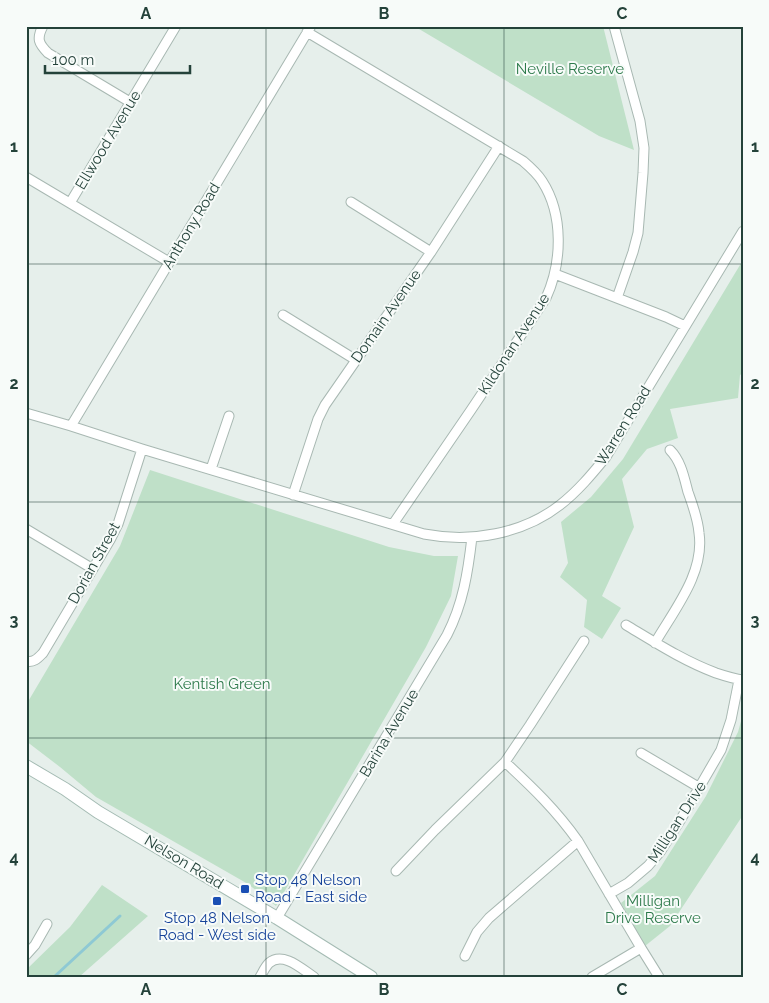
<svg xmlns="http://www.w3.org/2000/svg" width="769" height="1003" font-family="Raleway,sans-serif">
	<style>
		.green { fill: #bfe0c8 }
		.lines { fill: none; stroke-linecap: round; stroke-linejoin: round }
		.stream { stroke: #8ec9d4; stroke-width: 3 }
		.minor-casing { stroke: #a8b8b2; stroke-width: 11 }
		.secondary-casing { stroke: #a4bbb3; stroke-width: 14 }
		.minor { stroke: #fff; stroke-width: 9 }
		.secondary { stroke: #fff; stroke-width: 12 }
		.grid { fill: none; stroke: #24423a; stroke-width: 1; stroke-opacity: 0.55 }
		.transit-dot { fill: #1a4fb4; stroke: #f7fbf9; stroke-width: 2 }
		.labels { text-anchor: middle; stroke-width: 4; stroke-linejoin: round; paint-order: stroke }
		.park-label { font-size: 15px; fill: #2d7a4b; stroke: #f7fbf9 }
		.street-label { font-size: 15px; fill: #24423a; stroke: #f7fbf9 }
		.transit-label { font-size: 15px; fill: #164399; stroke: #f7fbf9; text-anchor: start }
		.neatline { fill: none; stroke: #24423a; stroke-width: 2 }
		.grid-label { font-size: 16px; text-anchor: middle; font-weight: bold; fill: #24423a }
	</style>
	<rect width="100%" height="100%" fill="#e6efeb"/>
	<path class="green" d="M414,26H603L634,150L599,136Z
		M743,260V373L740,375L738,398L670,409L678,438L647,449L622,479L634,527L602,596L621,608L602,639L584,627L587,600L560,577L568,563L561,522L591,497L623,459Z
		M150,470L389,547L434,556H458L451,596L426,647L276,906L248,884L96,797L60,767L26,741V705L120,546Z
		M743,714V815L670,926L645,946L621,903L655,876L706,796L738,732Z
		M102,885L148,916L79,977H26V970L70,927Z"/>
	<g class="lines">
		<path class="stream" d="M54,977L120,916"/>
		<defs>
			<path id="minor" d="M43,26C36,39 39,44 48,53L130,102
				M614,26L640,121L644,148L643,173L638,233L633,252L617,298
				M307,32L523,161C530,167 537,173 542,181C564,215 562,263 546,298L471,410L393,524
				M26,177L169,262
				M351,202L431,252
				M70,203L176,26
				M555,274L666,317L685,326
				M283,315L356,360
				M26,413L71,426L142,449L424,534C471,543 523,534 560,505C578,491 592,474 606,457L743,231
				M71,426L311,26
				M211,469L229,416
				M293,495L318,419L325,405L431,252L499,146
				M26,529L93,569
				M626,625C656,643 684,661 716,673C725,676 734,679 743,680
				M655,643C674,610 705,573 699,533C698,519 693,506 688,492C684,477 681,461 670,450
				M26,661C34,663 38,658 43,653L110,540L118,524L142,449
				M641,753L700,788
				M505,762C533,788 556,810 578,841L641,948L592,977
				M396,871L435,830L505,762L530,725L584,641
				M609,894L628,883L648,866L660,852L681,819L721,750L731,720L739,680
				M277,918L447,635C463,604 468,572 472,537
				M641,948L659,977
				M26,955L35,945L47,924
				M465,956L477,932L489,918L578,841
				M260,977C263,972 265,967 269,963C283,951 302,969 314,977"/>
			<path id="secondary" d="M26,766L65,789L98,812L277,918L371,977"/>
		</defs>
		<use href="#minor" class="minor-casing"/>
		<use href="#secondary" class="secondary-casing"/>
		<use href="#minor" class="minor"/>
		<use href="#secondary" class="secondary"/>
	</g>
	<path class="grid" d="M266,26V977M504,26V977M26,264H743M26,502H743M26,738H743"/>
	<g class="transit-dot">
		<rect x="240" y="884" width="10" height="10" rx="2.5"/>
		<rect x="212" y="896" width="10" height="10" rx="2.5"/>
	</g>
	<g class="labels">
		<g class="park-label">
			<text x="570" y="74">Neville Reserve</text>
			<text x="222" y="689">Kentish Green</text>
			<text x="653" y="906">Milligan<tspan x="653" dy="17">Drive Reserve</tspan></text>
		</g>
		<g class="street-label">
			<text transform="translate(108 140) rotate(-59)" y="5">Ellwood Avenue</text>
			<text transform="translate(191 226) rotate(-59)" y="5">Anthony Road</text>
			<text transform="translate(386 316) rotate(-55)" y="5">Domain Avenue</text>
			<text transform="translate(514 344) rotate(-57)" y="5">Kildonan Avenue</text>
			<text transform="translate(623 426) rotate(-58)" y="5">Warren Road</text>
			<text transform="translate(94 563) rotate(-61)" y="5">Dorian Street</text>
			<text transform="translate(389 733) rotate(-59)" y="5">Barina Avenue</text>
			<text transform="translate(677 822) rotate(-57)" y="5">Milligan Drive</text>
			<text transform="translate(184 862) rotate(31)" y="5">Nelson Road</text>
		</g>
		<g class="transit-label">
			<text x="255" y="885">Stop 48 Nelson<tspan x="255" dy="17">Road - East side</tspan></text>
			<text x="217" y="923" text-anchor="middle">Stop 48 Nelson<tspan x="217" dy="17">Road - West side</tspan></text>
		</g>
	</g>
	<rect width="769" height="1003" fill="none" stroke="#f7fbf9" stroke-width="55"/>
	<path d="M45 65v8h145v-8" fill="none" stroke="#24423a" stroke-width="2.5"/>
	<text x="52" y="65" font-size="15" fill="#24423a" stroke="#f7fbf9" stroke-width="4" paint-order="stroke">100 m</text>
	<rect x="28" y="28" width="714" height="948" class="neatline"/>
	<g class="grid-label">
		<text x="146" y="19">A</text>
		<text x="384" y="19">B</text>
		<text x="622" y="19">C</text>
		<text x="14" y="152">1</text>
		<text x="755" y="152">1</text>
		<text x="14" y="389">2</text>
		<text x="755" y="389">2</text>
		<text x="14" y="626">3</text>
		<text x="755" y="626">3</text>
		<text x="14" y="863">4</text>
		<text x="755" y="863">4</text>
		<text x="146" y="995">A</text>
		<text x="384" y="995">B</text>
		<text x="622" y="995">C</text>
	</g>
</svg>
